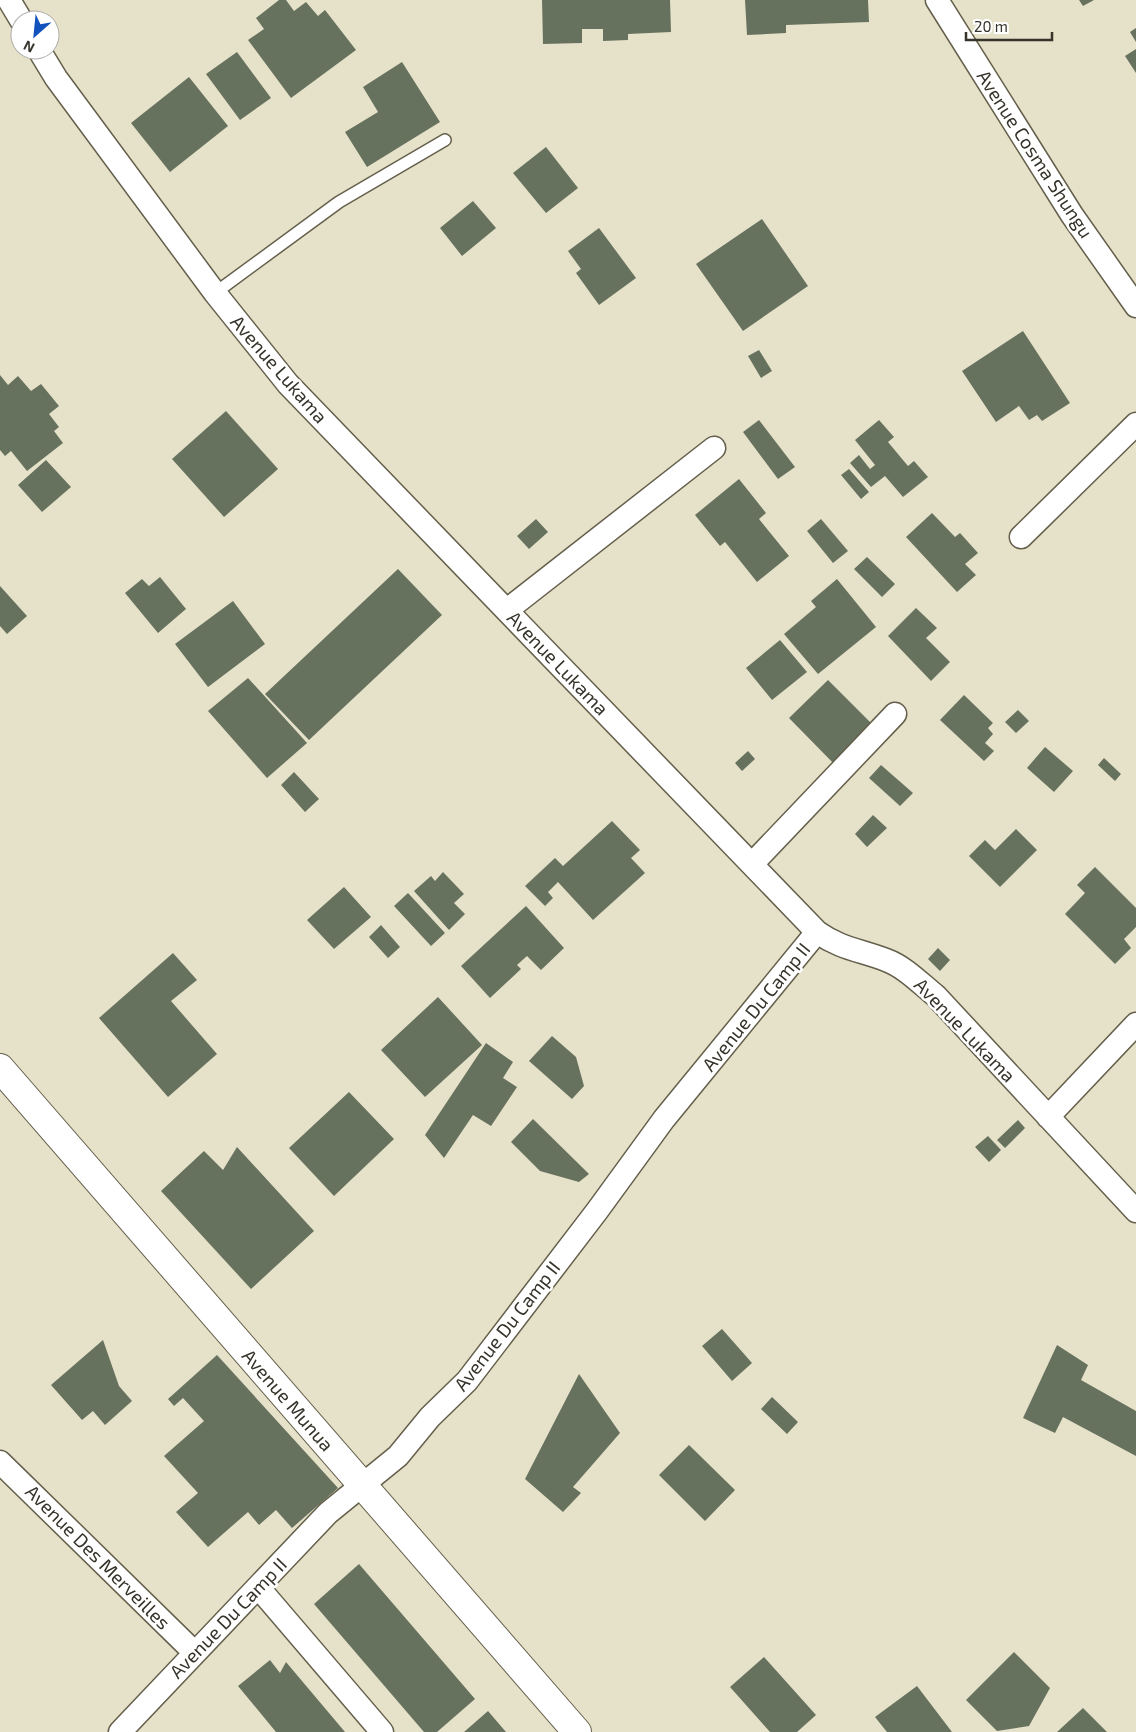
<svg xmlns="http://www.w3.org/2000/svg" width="1136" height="1732" font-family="'Exo 2',sans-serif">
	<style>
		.building { fill: #67725e }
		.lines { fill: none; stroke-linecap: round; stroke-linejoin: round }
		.lane-casing { stroke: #645f4b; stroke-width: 14 }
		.street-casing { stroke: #645f4b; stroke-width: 25 }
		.secondary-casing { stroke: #645f4b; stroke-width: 30 }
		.lane { stroke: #fff; stroke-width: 11 }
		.street { stroke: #fff; stroke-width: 22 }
		.secondary { stroke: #fff; stroke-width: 28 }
		.labels { text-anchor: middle; stroke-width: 5; stroke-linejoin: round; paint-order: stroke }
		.street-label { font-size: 19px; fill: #35332a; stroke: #fff }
	</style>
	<rect width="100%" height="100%" fill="#e6e1c9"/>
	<path class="building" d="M279,0H286L294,11L306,2L318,16L325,10L356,50L291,98L248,40L264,29L256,18Z
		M542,0H670L671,32L628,34V40L603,41V29H582V43L543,44Z
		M745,0H868L869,22L786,25V33L747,35Z
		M1079,0H1094L1083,6Z
		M1136,28V42L1130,32Z
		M1136,49V73L1125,56Z
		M237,52L271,98L240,120L206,74Z
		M402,62L440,122L367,167L345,132L378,112L363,87Z
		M189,77L228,126L170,172L131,123Z
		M546,147L578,188L546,213L513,173Z
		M473,201L496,228L462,256L440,228Z
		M762,219L808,286L743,331L696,264Z
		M599,228L636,278L599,305L576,273L581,269L568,251Z
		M1023,331L1070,403L1042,421L1037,415L1029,420L1019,406L996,422L962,371Z
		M759,350L772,371L761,378L748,356Z
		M0,375L8,385L18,376L31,391L41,384L59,406L49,414L59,427L54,431L63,443L27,471L11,451L5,456L0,450Z
		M226,411L278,469L224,517L172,459Z
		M759,420L795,467L778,479L743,432Z
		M879,420L894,437L888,442L908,466L914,461L928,477L903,497L885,476L871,487L850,463L859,455L870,469L875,465L855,440Z
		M46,460L71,487L42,512L18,485Z
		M849,469L869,492L861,499L841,475Z
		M739,479L766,513L759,519L789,556L757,582L725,542L720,546L695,515Z
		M932,513L955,537L960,533L978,553L965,564L976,575L957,592L906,537Z
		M536,519L548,532L529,549L517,536Z
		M821,519L848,551L833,563L807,531Z
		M867,557L895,584L882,597L854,569Z
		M398,569L442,615L309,740L265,694Z
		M160,577L186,609L158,633L125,593L142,579L149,586Z
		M837,579L876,627L818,674L784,634L816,607L811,601Z
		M0,586L27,616L7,634L0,626Z
		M233,601L265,644L208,687L175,644Z
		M916,608L937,628L926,638L950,662L931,681L888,636Z
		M780,640L807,672L772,700L746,668Z
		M248,678L307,743L267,778L208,711Z
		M828,680L878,730L839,769L789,718Z
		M964,695L993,723L988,728L993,734L985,743L994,751L984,761L940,720Z
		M1018,710L1029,721L1016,733L1005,722Z
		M1045,747L1073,771L1054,792L1027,768Z
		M748,751L755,759L742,771L735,763Z
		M1104,758L1121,774L1115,781L1098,765Z
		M881,765L913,793L900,806L869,778Z
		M294,772L319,799L305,812L281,785Z
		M873,815L887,828L867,847L855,834Z
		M612,821L640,850L631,858L645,873L593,920L558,882L548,892L553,898L545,906L525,886L555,858L563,866Z
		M1016,829L1037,850L1000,887L969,856L985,840L995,850Z
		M1095,867L1136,908V927L1124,939L1131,948L1115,964L1065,914L1085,893L1077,885Z
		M443,872L464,894L454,903L465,914L449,930L414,891L431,876L435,881Z
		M344,887L371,917L334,949L307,920Z
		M408,893L445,933L431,946L394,906Z
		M526,906L564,948L541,970L527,956L517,965L521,969L490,998L461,966Z
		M381,925L400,947L388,958L369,937Z
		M938,948L950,960L940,971L928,959Z
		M173,953L197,980L171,1001L217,1054L168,1097L99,1018Z
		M438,997L482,1045L425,1097L381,1050Z
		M552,1036L576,1057L584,1086L572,1099L529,1061Z
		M486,1043L513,1062L503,1078L517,1087L491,1126L473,1115L444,1158L425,1135Z
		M349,1092L394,1139L334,1196L289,1148Z
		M533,1119L589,1174L579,1182L540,1171L511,1142Z
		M1018,1120L1025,1128L1005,1148L997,1140Z
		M988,1136L1001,1150L989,1162L975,1147Z
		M237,1147L314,1231L251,1289L161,1191L204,1151L223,1170Z
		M722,1329L752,1363L732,1381L702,1346Z
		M103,1340L119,1386L132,1401L105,1425L93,1411L82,1420L51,1385Z
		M1057,1345L1088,1365L1081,1380L1136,1411V1456L1063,1417L1055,1433L1023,1418Z
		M217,1355L338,1488L292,1528L276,1510L259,1525L248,1512L208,1547L176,1512L198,1493L164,1456L204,1421L183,1398L174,1406L168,1399Z
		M579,1374L620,1433L573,1487L581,1493L563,1512L525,1479Z
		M772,1397L798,1422L787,1434L761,1409Z
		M689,1445L735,1490L705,1521L659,1475Z
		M359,1564L475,1699L437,1732H424L314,1604Z
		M1014,1652L1050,1688L1029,1726L997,1731L966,1700Z
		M764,1657L816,1715L797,1732H770L730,1687Z
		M270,1660L280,1673L286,1662L345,1732H276L238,1686Z
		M917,1686L952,1732H887L875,1717Z
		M1083,1708L1107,1732H1057Z
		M488,1711L506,1732H464Z"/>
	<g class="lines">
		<defs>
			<path id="lane" d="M215,293L339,202L445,140"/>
			<path id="street" d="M9,0L21,20
				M937,0L1072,215L1136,306
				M39,50L56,78L215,293L288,384L817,932C841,949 860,950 886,960C905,967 920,983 936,996L1136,1211
				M1021,537L1136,424
				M507,610L714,448
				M752,864L895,714
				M1048,1117L1136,1024
				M0,1462L195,1653
				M258,1587L382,1732
				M120,1732L328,1513L398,1456L430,1417L467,1381L597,1211L664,1119L817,932"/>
			<path id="secondary" d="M0,1068L577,1732"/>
		</defs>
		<use href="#lane" class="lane-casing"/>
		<use href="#street" class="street-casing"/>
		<use href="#secondary" class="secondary-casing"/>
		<use href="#lane" class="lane"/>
		<use href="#street" class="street"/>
		<use href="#secondary" class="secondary"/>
	</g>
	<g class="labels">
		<g class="street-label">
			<text transform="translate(1035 154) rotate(57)" y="7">Avenue Cosma Shungu</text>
			<text transform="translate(279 369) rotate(49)" y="7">Avenue Lukama</text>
			<text transform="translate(558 663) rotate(46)" y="7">Avenue Lukama</text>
			<text transform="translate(756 1007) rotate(-51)" y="7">Avenue Du Camp II</text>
			<text transform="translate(965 1030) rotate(46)" y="7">Avenue Lukama</text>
			<text transform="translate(507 1326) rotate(-52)" y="7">Avenue Du Camp II</text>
			<text transform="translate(288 1400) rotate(49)" y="7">Avenue Munua</text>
			<text transform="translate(98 1557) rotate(45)" y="7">Avenue Des Merveilles</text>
			<text transform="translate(228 1618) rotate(-46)" y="7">Avenue Du Camp II</text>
		</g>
	</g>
	<g transform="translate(35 35) rotate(207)"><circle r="24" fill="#ffffff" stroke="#aeadaa"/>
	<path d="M0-4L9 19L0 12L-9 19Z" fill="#1152bd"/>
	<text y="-8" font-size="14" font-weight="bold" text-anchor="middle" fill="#35332a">N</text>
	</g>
	<path d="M966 32v8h86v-8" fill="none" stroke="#35332a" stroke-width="2.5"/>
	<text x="974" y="32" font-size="15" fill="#35332a" stroke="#ffffff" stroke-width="4" paint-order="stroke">20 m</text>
</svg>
